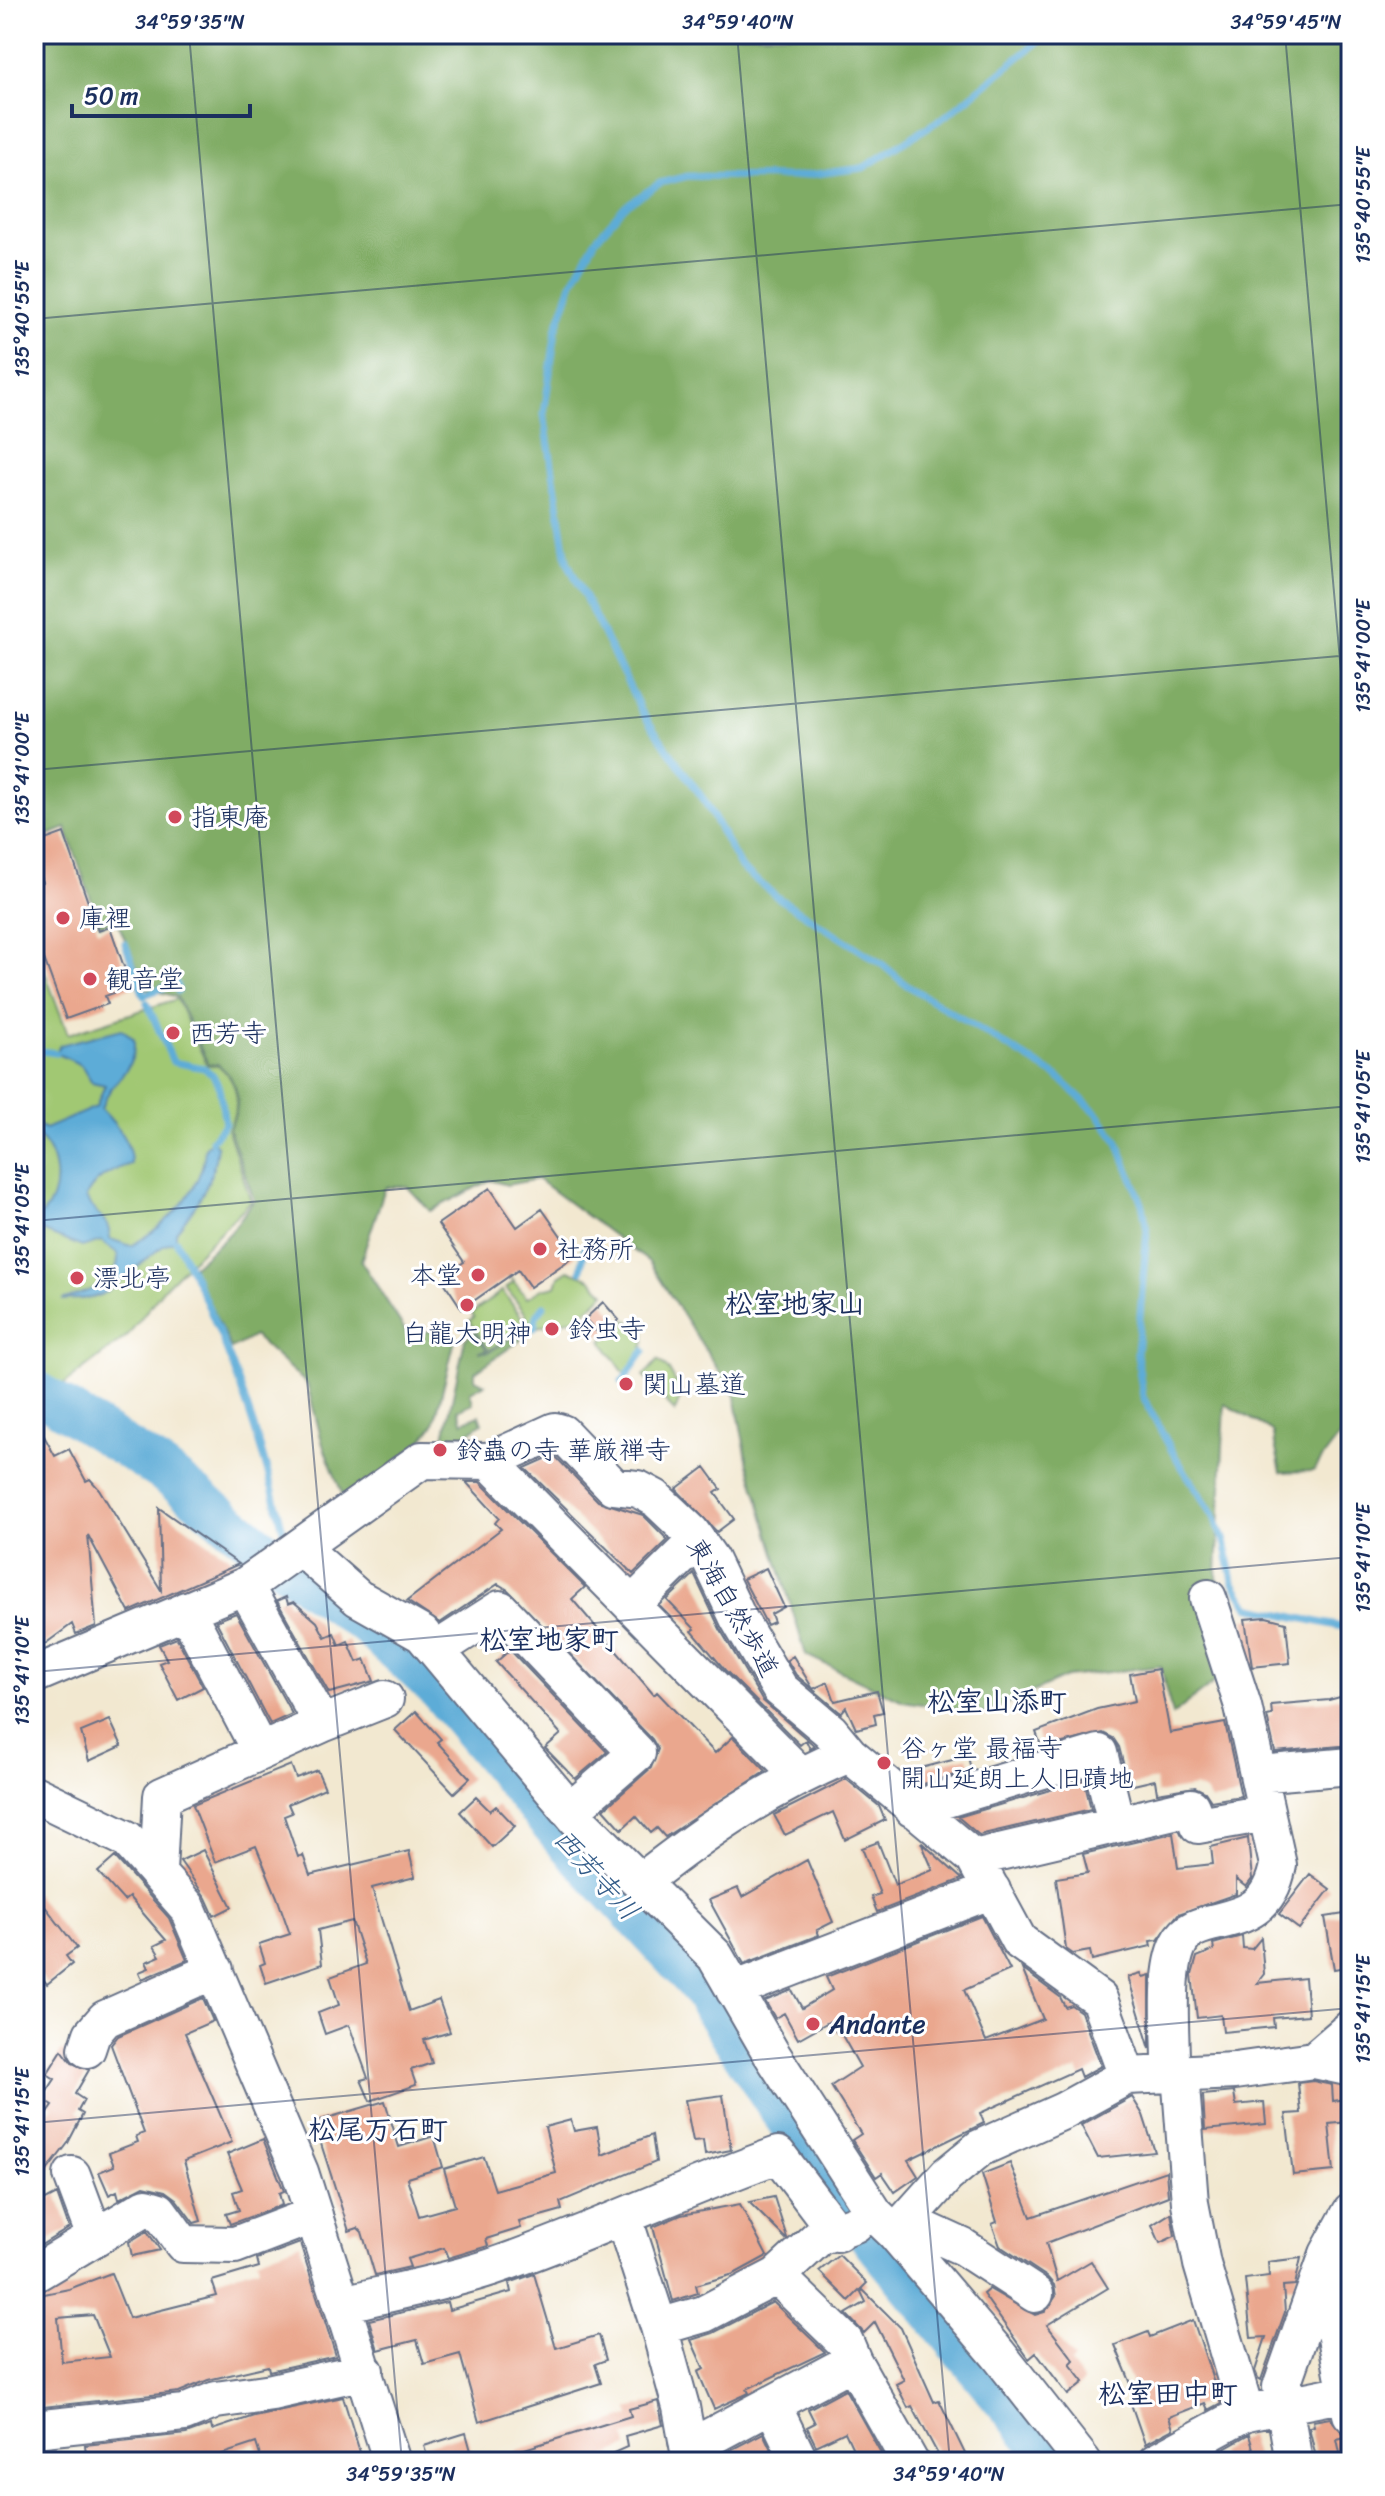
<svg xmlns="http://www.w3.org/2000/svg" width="1385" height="2496" font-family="Sriracha,'Klee One',sans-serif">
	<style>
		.green { fill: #a1c873; stroke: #5e7c68; stroke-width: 2 }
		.forest { fill: #80ac65; stroke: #4e6e62; stroke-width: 2 }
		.water { fill: #5dacd7; stroke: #3c6e9a; stroke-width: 2 }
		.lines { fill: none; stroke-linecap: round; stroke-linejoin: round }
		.stream { stroke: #5dacd7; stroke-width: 7 }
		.river { stroke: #5dacd7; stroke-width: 42 }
		.building { fill: #eaa78e; fill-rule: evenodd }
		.minor-casing { stroke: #667086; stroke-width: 40 }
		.minor { stroke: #fff; stroke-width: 36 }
		.ticks { fill: none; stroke: #1b2f5e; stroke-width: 2; stroke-opacity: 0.45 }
		.poi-dot { fill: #d1495b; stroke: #fff; stroke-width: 3 }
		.labels { text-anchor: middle; stroke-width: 6; stroke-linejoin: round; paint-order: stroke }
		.poi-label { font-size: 26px; fill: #1b2f5e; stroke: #fff; text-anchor: start }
		.street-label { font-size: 26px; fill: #1b2f5e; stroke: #fff }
		.neighbourhood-label { font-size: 28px; font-weight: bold; fill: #1b2f5e; stroke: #fff }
		.water-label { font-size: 28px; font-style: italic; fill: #325b88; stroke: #fff }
		.neatline { fill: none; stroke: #1b2f5e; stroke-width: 3 }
		.ticks-label { font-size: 20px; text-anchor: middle; fill: #1b2f5e }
	</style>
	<rect width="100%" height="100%" fill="#fff"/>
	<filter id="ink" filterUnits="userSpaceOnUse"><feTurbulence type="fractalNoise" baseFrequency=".0125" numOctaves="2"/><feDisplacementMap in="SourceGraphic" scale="16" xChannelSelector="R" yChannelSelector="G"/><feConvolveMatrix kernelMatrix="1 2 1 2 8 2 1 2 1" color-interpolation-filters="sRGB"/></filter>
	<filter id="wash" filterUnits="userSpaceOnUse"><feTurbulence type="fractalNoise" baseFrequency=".006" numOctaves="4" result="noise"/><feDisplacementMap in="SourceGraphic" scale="32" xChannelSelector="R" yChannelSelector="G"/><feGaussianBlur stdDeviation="1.8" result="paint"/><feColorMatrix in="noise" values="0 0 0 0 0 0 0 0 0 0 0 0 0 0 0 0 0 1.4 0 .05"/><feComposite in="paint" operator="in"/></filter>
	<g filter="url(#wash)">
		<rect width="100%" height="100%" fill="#f2e8d0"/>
		<path class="green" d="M34,943L68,1034L177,999L207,1065H218C241,1084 240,1104 228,1130L251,1201L165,1287L127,1336L59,1388L34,1375Z
			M568,1270L591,1279L605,1293L578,1318L537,1327L527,1325L526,1314L506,1288L514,1282L508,1274L527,1298L542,1289L556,1286L559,1276Z
			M502,1291L521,1316L523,1326L489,1350L469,1321L474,1317L472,1313Z
			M626,1320L644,1327C648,1346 638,1363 626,1376L602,1341Z
			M658,1360L669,1370L682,1393L675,1412L644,1376Z"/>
		<path class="forest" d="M34,34H1351V1421L1313,1471L1281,1472L1272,1431L1225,1404L1217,1575L1221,1677L1172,1715L1161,1666L1066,1677L984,1714L903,1701L806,1655L748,1464L735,1396L649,1262L537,1179L507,1185L490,1180L430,1211L407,1186L385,1188L361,1261L409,1336L444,1327L456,1336L434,1424L423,1439L355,1497L343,1496L323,1445L307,1384L254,1336L231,1349L192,1267L229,1234L254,1200L229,1129C242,1103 241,1084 218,1064H208L177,997L146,988L117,921L100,925L66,828L34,841Z
			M474,1332L487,1350L478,1352H489L519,1333L522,1339L475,1372V1379L485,1384L470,1392L473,1403L458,1410L463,1422L479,1415L482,1423L447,1448L442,1447L465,1339Z"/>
		<path class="water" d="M122,1029L134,1039C136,1075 112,1075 101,1109C115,1123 132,1143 131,1164C111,1170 94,1179 86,1197C92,1216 109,1213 110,1239L131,1246C167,1225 203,1191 205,1148L212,1140L217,1146C214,1181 198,1204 176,1232V1241C158,1242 124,1284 100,1295C89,1300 74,1299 62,1300C88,1291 120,1285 118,1254L101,1241L82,1247L34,1228V1215L43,1214C63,1190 58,1152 34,1133V1123L45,1129L96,1107L105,1085L92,1082L81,1065L56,1053L60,1045Z"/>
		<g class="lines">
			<path class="stream" d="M1048,34L947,115L863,168L792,177L688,176L660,183L625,206L596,239L573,281L556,330L544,414L567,561L643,714L704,800L741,868L777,897L882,964L905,984L1058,1077L1097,1113L1117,1140L1143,1206L1147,1230L1137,1354L1143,1397L1173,1453L1213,1515L1225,1541L1233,1581L1249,1607L1351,1629
				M125,943L144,996
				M144,995L176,983L178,991
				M147,1003L173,1062L204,1068L213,1075L219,1087L225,1123L212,1140
				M34,1050L56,1053
				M176,1241C227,1335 261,1438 286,1542
				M581,1271L585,1244
				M534,1328L536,1316L544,1306
				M622,1382L644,1351"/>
			<path class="river" d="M34,1390L163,1471L293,1573L366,1624L437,1688L561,1836L697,1983L836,2195L1055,2462"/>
		</g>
		<g id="blocks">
			<path class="building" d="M64,833L98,931L110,927L131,987L105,996L108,1004L66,1019L34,931V885L42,882L34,861V844Z
				M490,1188L517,1227L542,1209L575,1256L530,1287L518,1270L462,1309L444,1282L453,1276L450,1271L464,1262L438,1224Z
				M603,1302L619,1320L601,1336L585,1319Z
				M34,1418L55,1456L69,1449L86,1481L90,1479L99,1489L161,1590L159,1508L239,1564L129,1612L88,1535L96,1626L76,1634L72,1624L34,1652Z
				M554,1455L598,1501L643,1515L668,1540L633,1574L525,1468Z
				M705,1467L721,1489L715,1493L734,1519L717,1532L676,1489Z
				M466,1482H480L585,1587L572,1599L654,1695L657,1692L715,1753L733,1737L766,1771L665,1837L657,1828L651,1833L636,1816L622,1829L604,1809L651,1768L658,1749L652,1739L508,1590L498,1584L440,1623L407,1601L501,1529L495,1523L499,1518Z
				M766,1568L784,1607L771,1614L774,1622L767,1625L743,1579Z
				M694,1574L720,1629L762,1700L815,1746L810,1749L806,1740L800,1745L725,1670L692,1631L695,1629L667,1600Z
				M286,1597L288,1604L294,1602L317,1622L325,1637L334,1633L339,1645L348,1641L357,1662L365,1659L374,1681L329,1693L277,1601Z
				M236,1613L292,1714L270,1724L216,1621Z
				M1266,1617L1286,1622L1290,1663L1252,1667L1245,1619Z
				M177,1638L203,1687L178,1700L159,1663L167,1660L159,1645Z
				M510,1650L607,1752L575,1779L545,1748L561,1734L496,1662Z
				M793,1656L813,1689L828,1682L835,1701L877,1691L883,1712L874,1714L876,1724L856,1729L846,1707L841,1713L796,1675L787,1660Z
				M1158,1669L1170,1733L1225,1723L1241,1796L1211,1801L1205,1792L1195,1787L1157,1793L1155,1780L1129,1786L1119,1747L1113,1738L1103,1733L1042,1748L1036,1732L1097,1709L1135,1701L1130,1674Z
				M1351,1694V1745L1275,1752L1267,1716L1272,1715L1271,1705L1329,1700Z
				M416,1711L441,1739L437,1742L470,1778L454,1793L395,1730Z
				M110,1720L122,1746L89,1761L81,1732Z
				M968,1756L971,1770L920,1785L917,1769Z
				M291,1765L296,1778L317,1770L325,1788L288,1804L292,1813L284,1816L298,1857L303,1855L310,1875L409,1851L415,1877L372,1888L409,2011L439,2000L450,2032L424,2040L432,2063L411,2070L416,2085L370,2101L361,2080L368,2078L349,2025L325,2034L318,2013L339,2005L330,1977L366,1964L352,1921L318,1930L322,1964L266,1983L260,1965L265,1963L259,1944L290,1934L277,1897L256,1846L215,1862L193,1805Z
				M846,1779L879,1806L885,1820L845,1840L833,1812L785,1835L774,1815Z
				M1084,1780L1091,1809L979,1835L958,1817Z
				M476,1797L490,1811L496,1806L515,1826L492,1847L460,1812Z
				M1173,1833L1178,1868L1213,1864L1211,1847L1248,1838L1252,1879L1246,1887L1236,1879V1894L1178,1914L1158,1940L1150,1941L1151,1946L1092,1960L1090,1951L1073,1954L1066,1949L1056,1878L1088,1873L1083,1854Z
				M878,1842L895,1885L933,1870L921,1842L962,1879L877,1912L871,1897L880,1894L862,1848Z
				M203,1850L232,1907L214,1916L206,1898L180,1861Z
				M115,1857L169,1918L187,1960L142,1979L139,1972L149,1968L146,1962L160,1956L154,1946L166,1940L129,1897L124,1901L98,1872Z
				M807,1860L833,1922L817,1930L819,1935L744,1964L709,1900L738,1888L742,1897Z
				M1310,1874L1330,1889L1299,1929L1279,1914Z
				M34,1892L77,1948L66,1956L72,1964L47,1984L34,1967Z
				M1351,1913V1966L1334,1969L1325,1917Z
				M982,1916L1010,1970L964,1990L986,2041L1043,2019L1022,1969L1060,1997L1065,2007L1071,2005L1081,2012L1101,2066L1081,2077L1078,2069L980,2113L984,2123L908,2160L918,2176L895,2192L882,2173L876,2177L852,2140L861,2134L831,2086L860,2067L839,2030L836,2032L830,2021L798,2039L784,2013L775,2018L765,2001L792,1990L802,2008L832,1990L826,1977Z
				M1242,1936L1243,1948L1252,1949L1261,1938L1264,1974L1257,1983L1305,1978L1308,2015L1273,2018L1274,2027L1223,2032L1221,2015L1197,2018L1192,1975L1197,1957L1214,1950L1213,1944Z
				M1141,1973L1143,1977L1150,1975V2049L1128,1977Z
				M203,1998L213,2021L185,2033L232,2142L184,2161L201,2221L194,2223L176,2199L165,2191L144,2186L119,2199L117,2191L109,2195L99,2172L114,2166L109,2153L138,2142L136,2136L144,2133L111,2045L118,2036Z
				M62,2050L72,2063L89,2070L75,2094L84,2100L78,2111L83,2114L68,2143L34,2188V2133L53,2106L42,2099L55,2079L47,2074Z
				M1313,2081L1332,2085L1333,2101L1346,2099L1348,2122L1329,2124L1334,2171L1293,2175L1286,2114L1301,2113L1298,2083Z
				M1234,2092L1236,2105L1264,2102L1266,2124L1205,2130L1203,2095Z
				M723,2095L731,2150L705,2155L703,2140L693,2141L685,2100Z
				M1132,2097L1143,2115L1155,2152L1098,2158L1081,2125Z
				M385,2101L399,2147L434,2136L443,2167L407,2178L419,2216L455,2206L444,2169L484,2157L495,2190L556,2173L545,2127L571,2120L574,2131L597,2127L602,2155L652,2135L656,2162L560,2202L562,2210L519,2222L521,2228L486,2239L488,2246L448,2258L444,2248L407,2259L410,2267L375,2275L362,2232L358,2228L349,2231L314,2122Z
				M263,2139L284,2191L279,2193L282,2205L230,2224L226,2214L239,2210L233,2192L242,2189L227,2154Z
				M1010,2163L1031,2217L1166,2171L1168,2196L1046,2243L1057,2281L1091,2261L1108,2288L1047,2325L1074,2360L1070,2364L1084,2382L1068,2395L1036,2353L1029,2359L983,2294L989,2289L1035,2315L1045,2312L1056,2296L1054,2285L1047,2277L1000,2246L992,2224L997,2222L982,2174Z
				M57,2194L69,2228L36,2248L34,2206Z
				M774,2197L787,2238L786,2239L749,2202Z
				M740,2204L767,2256L734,2274L696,2285L698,2293L673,2301L653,2227L681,2215Z
				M1171,2213L1175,2236L1160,2243L1152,2225Z
				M147,2231L160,2250L132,2256L129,2242Z
				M300,2243L336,2356L269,2371L268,2366L208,2380L179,2392L34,2408V2296L69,2289L111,2273L129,2318L217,2296L212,2281L259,2267L257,2259ZM93,2315L110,2357L62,2362L58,2318Z
				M839,2255L867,2283L849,2301L819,2271Z
				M1301,2258L1295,2285L1283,2286L1285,2312L1261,2380L1258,2378L1255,2371L1266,2337L1251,2338L1245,2279L1269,2276L1268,2262Z
				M534,2274L556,2348L599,2335L606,2360L595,2364L601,2383L479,2422L460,2354L424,2364L417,2340L378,2350L369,2320L447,2302L449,2310L511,2292L509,2283Z
				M863,2290L901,2328L934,2402L939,2400L969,2462H942L912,2406L908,2408L896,2384L904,2380L875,2322L864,2333L846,2314L866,2302L861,2292Z
				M773,2302L825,2352L747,2389L749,2393L714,2409L698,2372L704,2369L691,2340L713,2333Z
				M1193,2320L1221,2403L1208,2410L1205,2403L1169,2417L1173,2429L1145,2444L1130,2401L1137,2398L1115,2345L1148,2332L1150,2337Z
				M845,2389L886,2462H859L845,2432L816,2446L807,2427L815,2423L808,2409Z
				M343,2397L363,2462H262L256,2443L210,2458L212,2462H87L85,2445L186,2434L211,2425L212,2430L254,2416Z
				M658,2401L663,2425L625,2436L627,2447L602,2458L603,2462H503L502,2456L631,2416L629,2409Z
				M1330,2418L1344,2434L1345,2437L1337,2439L1342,2462H1317L1309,2427L1314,2426L1313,2421Z
				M466,2433L473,2458L429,2462L424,2446Z
				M763,2433L777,2462H722L721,2455Z
				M1249,2435L1257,2462H1222L1219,2452Z"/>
		</g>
	</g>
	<g filter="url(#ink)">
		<use href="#blocks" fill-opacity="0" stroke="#667086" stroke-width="2"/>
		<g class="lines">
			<defs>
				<path id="minor" d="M489,1461L555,1431L562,1433L613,1486L638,1489L655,1498L691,1532L710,1559L738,1618L780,1689L830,1731L849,1754
					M300,1547L358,1598L422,1634L576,1818L715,1956L771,2053L875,2214L895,2233L998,2354L1083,2462
					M245,1586L322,1724
					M633,1604L696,1542
					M186,1610L260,1751
					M436,1650L500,1609L637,1753L570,1811
					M34,1675L245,1586L422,1460L489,1461L800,1775
					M1258,1774L1351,1766
					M34,1794L127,1839L187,1907L300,2172L392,2462
					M913,1809L1099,1753L1116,1823
					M974,1858L1191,1807L1198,1825L1266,1813
					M158,1871L162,1796L322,1724L385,1699
					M642,1881C712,1826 767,1789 849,1754L974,1858L1019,1941L1099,1999L1127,2076
					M734,1990L992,1890
					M87,2049L92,2034L105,2019L215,1970
					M1314,2060L1351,2068
					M1171,2073C1172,2038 1164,1974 1179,1944C1197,1906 1264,1940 1278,1865L1243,1706L1208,1598
					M1180,2073L1190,2203L1202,2264L1246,2413
					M72,2175L95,2237
					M624,2219L659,2327
					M906,2221L963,2247L1035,2294
					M895,2233L947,2175L980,2148L1063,2111L1127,2076L1235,2071L1314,2060L1351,2028
					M1329,2272L1330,2307L1351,2414
					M34,2274L146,2207L159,2211L183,2244L235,2245L314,2215
					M777,2276L845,2342L853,2361
					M343,2304C392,2292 444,2283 492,2267C589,2234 682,2189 778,2155L837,2233
					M772,2404L800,2462
					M34,2429L184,2413L216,2400L272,2392L365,2371
					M687,2441L708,2438L853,2361L910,2462
					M691,2462L681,2407L659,2327L704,2314L777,2276L819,2237L855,2224
					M1156,2462L1246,2413L1346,2393
					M1294,2462L1281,2387L1328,2254L1351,2212"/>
			</defs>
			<use href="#minor" class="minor-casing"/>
			<use href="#minor" class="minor"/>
		</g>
	</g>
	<path class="ticks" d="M189,34L402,2462M737,34L950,2462M1285,34L1351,786M34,319L1351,204M34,770L1351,655M34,1221L1351,1106M34,1672L1351,1557M34,2123L1351,2008M1312,2462L1351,2459"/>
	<g class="poi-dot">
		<circle cx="175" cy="817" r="8"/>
		<circle cx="63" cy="918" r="8"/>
		<circle cx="90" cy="979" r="8"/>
		<circle cx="173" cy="1033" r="8"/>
		<circle cx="540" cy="1249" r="8"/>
		<circle cx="478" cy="1275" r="8"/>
		<circle cx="77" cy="1278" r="8"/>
		<circle cx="467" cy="1305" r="8"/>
		<circle cx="552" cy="1329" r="8"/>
		<circle cx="626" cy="1384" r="8"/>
		<circle cx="440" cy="1450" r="8"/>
		<circle cx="884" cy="1763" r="8"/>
		<circle cx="813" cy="2024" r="8"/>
	</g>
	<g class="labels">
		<g class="poi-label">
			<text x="191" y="826">指東庵</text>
			<text x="79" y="927">庫裡</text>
			<text x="106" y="988">観音堂</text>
			<text x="189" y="1042">西芳寺</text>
			<text x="556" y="1258">社務所</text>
			<text x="462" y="1284" text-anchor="end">本堂</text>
			<text x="93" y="1287">漂北亭</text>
			<text x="568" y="1338">鈴虫寺</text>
			<text x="467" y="1342" text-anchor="middle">白龍大明神</text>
			<text x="642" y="1393">関山墓道</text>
			<text x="456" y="1459">鈴蟲の寺 華厳禅寺</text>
			<text x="900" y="1757">谷ヶ堂 最福寺<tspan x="900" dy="30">開山延朗上人旧蹟地</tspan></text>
			<text x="829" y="2033">Andante</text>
		</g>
		<g class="street-label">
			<text transform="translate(733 1607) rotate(60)" y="9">東海自然歩道</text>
		</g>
		<g class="neighbourhood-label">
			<text x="795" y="1313">松室地家山</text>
			<text x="549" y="1649">松室地家町</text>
			<text x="997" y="1711">松室山添町</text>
			<text x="378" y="2139">松尾万石町</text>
			<text x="1168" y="2403">松室田中町</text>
		</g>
		<g class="water-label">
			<text transform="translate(597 1874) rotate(48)" y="10">西芳寺川</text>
		</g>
	</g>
	<rect width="1385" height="2496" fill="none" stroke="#fff" stroke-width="88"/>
	<path d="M72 104v12h178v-12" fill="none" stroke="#1b2f5e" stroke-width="4"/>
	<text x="84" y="104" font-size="24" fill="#1b2f5e" stroke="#ffffff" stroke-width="6" paint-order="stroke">50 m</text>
	<rect x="44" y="44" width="1297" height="2408" class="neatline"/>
	<g class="ticks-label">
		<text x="190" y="29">34°59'35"N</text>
		<text x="738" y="29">34°59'40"N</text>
		<text x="1286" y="29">34°59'45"N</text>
		<text transform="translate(1363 205) rotate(-90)" y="7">135°40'55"E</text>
		<text transform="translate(22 319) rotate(-90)" y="7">135°40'55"E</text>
		<text transform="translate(1363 656) rotate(-90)" y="7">135°41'00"E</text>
		<text transform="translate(22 769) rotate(-90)" y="7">135°41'00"E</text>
		<text transform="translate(1363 1107) rotate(-90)" y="7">135°41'05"E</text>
		<text transform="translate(22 1220) rotate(-90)" y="7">135°41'05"E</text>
		<text transform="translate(1363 1558) rotate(-90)" y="7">135°41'10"E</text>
		<text transform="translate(22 1671) rotate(-90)" y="7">135°41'10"E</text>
		<text transform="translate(1363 2009) rotate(-90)" y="7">135°41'15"E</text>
		<text transform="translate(22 2122) rotate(-90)" y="7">135°41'15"E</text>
		<text x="401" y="2481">34°59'35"N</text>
		<text x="949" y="2481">34°59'40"N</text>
	</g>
</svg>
